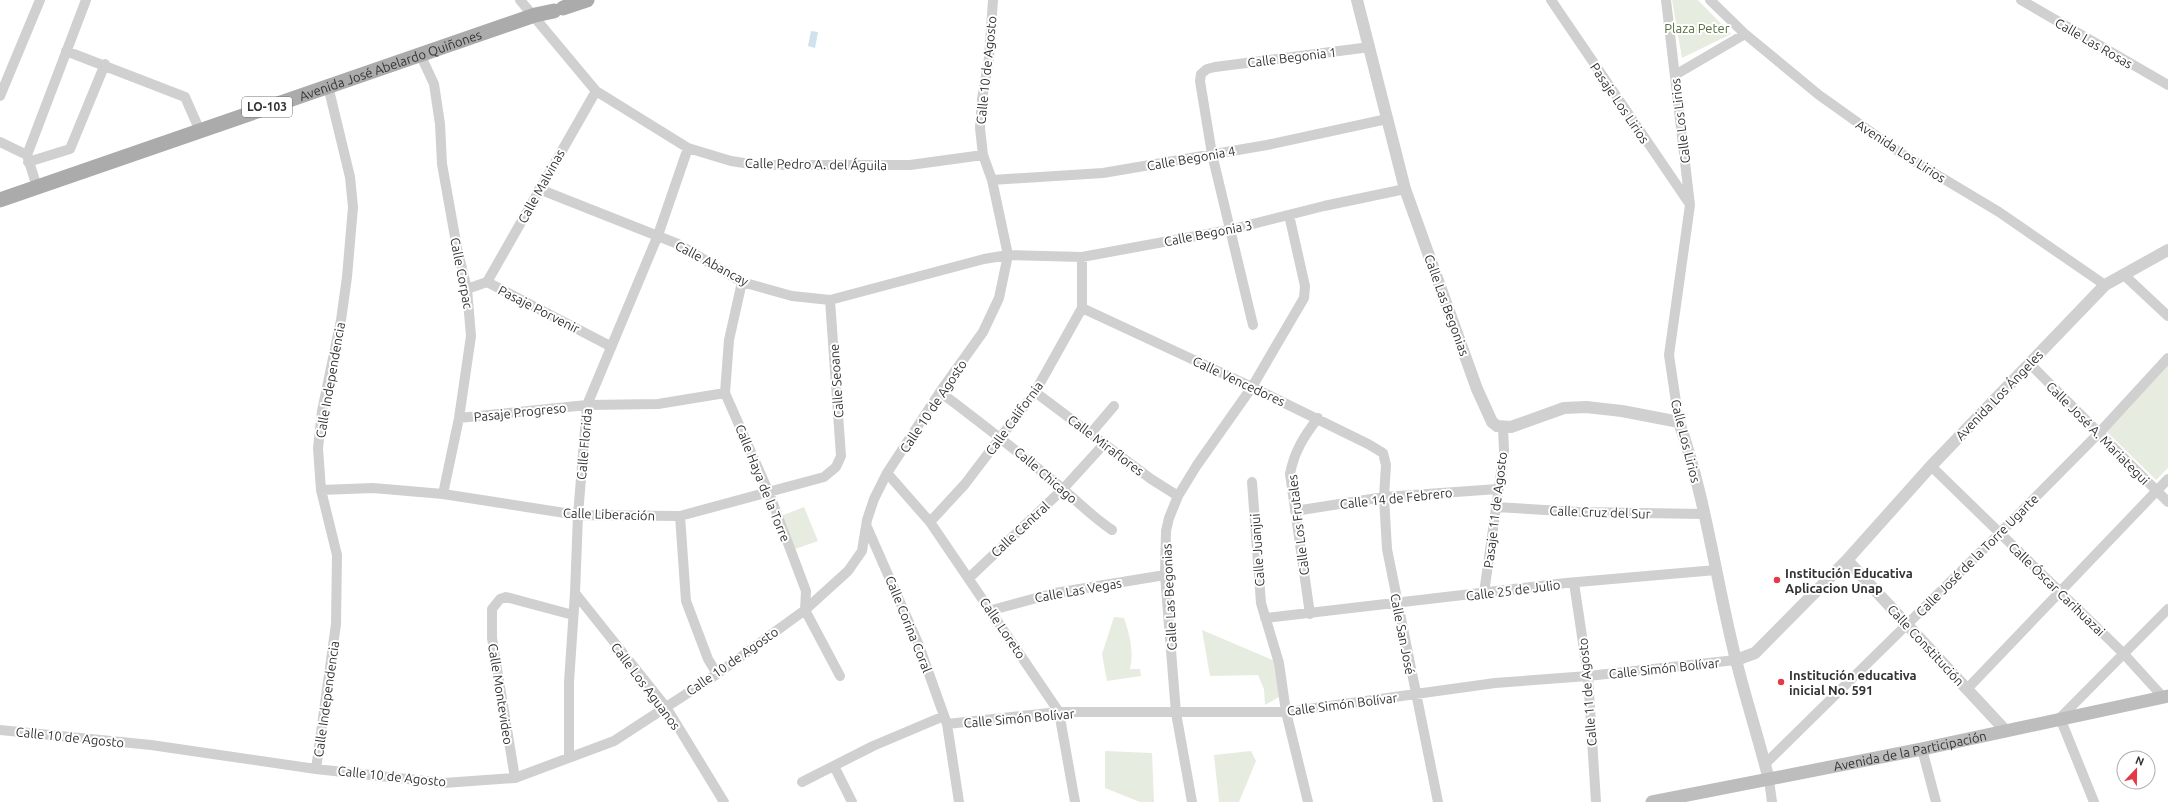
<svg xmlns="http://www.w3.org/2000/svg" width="2168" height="802" font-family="Ubuntu,sans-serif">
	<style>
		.green { fill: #e6ecdf }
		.water { fill: #cfe2ee }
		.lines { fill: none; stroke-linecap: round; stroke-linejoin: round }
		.minor { stroke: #d0d0d0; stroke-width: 10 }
		.tertiary { stroke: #d0d0d0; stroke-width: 12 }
		.secondary { stroke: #bdbdbd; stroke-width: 13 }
		.primary { stroke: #ababab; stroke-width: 15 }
		.poi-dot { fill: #e63946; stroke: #fff; stroke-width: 1.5 }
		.labels { text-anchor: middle; stroke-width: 4; stroke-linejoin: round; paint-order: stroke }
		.shield { fill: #fff; stroke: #707070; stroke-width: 1 }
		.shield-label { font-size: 12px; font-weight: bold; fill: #333 }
		.park-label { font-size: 13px; fill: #56703f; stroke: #fff }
		.street-label { font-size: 13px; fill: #333; stroke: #fff }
		.poi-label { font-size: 13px; font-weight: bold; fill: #333; stroke: #fff; text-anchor: start }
	</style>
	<rect width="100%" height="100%" fill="#fff"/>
	<path class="green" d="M1672,0H1698L1731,34L1682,58Z
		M2168,365V468L2156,480L2106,431Z
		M804,507L818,541L795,549L781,516Z
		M1114,617L1124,618C1130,636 1134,651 1130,669H1140L1141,676L1107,681L1102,654Z
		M1202,630L1275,661L1279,697L1265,705L1264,689L1258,675L1210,676Z
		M1105,751L1152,753L1154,802H1140L1105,788Z
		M1251,751L1256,761L1239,802H1219L1214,755Z"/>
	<path class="water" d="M811,31L818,32L815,48L808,46Z"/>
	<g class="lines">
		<path class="minor" d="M520,0L596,91L688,148L731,161L757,165H910L983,155
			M1551,0L1689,203
			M1666,0L1690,205L1669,355L1679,422
			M1710,0L1745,34L1819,95L1899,152L1999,212L2105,285
			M2021,0L2168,85
			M66,51L185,97L200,131
			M420,54L434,84L440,124L442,164L457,248L467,289L471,336L459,418L443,494
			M1675,75L1745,34
			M0,96L40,0
			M0,142L27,155
			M28,162L70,149L105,64
			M992,180L1103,173L1267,145L1387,119
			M37,187L27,155L86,0
			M539,189L678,244L742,282L792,296L830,300L984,259L1008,255L1082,257L1229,230L1324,206L1405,189
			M2123,274L2168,316
			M487,282L596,91
			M742,282L729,340L725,393L769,493L806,591L805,610L840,676
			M467,289L487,282L610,346
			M1082,308L1252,387L1368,444L1383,453L1386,465L1384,497L1387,549L1438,802
			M1253,325L1212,154L1200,81L1201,74L1207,69L1215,67L1370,47
			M2029,363L2168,502
			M940,392C980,422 1018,452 1056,483C1075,499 1091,516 1112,530
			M1035,392L1151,479L1178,496
			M459,418L587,405L658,404L725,393
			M1091,433L1114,406
			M1931,466L2123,653L2163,697
			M887,473L930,522L1059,712L1075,802
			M1252,482L1261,603L1279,663L1286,712L1308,802
			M321,490L373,488L443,494L578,515L680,516L824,477L836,467L841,456L830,300
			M1496,507L1579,512L1704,514
			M1295,511L1384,497L1498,489
			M680,516L686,601L708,659L717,674
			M930,522L965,484L1035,392L1082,308V257
			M867,527L918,643L947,724L959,802
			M969,578L1063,489L1104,444
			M1574,583L1588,676L1596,802
			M575,593L666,707L724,802
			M1484,593L1504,451L1503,428
			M992,610L1055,593L1165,575
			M1310,614L1290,474C1294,452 1304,436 1318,418
			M1265,618L1566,583L1716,570
			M1967,689L2168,479
			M947,724L1059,712H1286L1495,683L1588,676L1736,660
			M0,730L151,745L316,769L444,783L515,778L614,741L717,674L805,610L848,571L862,551L867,520L874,499L887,473L940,392L983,332L999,298L1008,255L992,180L983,155L980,128L982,99L989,58L993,0
			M1922,749L1936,802
			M569,758V682L575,593L578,515L587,405L658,235L688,148
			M1765,764L2000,533L2099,433L2168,358
			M834,766L852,802
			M316,769L336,624L337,555L321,490L318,448L322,411L341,320L347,277L353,207L350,177L328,86
			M515,778L492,638V609L500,599L506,597L573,615
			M1769,780L1772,802
			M802,782L873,746L944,716
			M1192,802L1176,713L1165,575L1166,531L1169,518L1178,496L1197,465L1252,387L1304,298L1305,286L1289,215
			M2094,802L2060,718L2168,609"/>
		<path class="tertiary" d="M1357,0L1405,189L1477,389L1492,422L1497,426L1511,427L1564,408L1586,407L1622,411L1679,422C1706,499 1716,581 1736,660C1746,700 1759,740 1769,780
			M1847,560L2005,730
			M1736,660L1755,653L1847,560L1931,466L2105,285L2168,250"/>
		<path class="secondary" id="s1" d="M1652,802L1922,749L2168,696"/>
		<g class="primary">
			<path d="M563,8L587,0"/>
			<path id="s2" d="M0,200L535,15L554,11"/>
		</g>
	</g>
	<g class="poi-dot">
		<circle cx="1777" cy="580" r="4"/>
		<circle cx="1781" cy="682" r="4"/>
	</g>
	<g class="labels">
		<rect class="shield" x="242" y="97" width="50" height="20" rx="3"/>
		<g class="shield-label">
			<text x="267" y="111">LO-103</text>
		</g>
		<g class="park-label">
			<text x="1697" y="33">Plaza Peter</text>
		</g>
		<g class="street-label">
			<text transform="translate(2094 43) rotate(30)" y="5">Calle Las Rosas</text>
			<text transform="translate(1292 57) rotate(-7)" y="5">Calle Begonia 1</text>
			<text dy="5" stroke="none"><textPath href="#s2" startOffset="413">Avenida José Abelardo Quiñones</textPath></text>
			<text transform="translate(986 70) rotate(-84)" y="5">Calle 10 de Agosto</text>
			<text transform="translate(1620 103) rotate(56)" y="5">Pasaje Los Lirios</text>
			<text transform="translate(1680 121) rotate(-97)" y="5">Calle Los Lirios</text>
			<text transform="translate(1901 151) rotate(33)" y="5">Avenida Los Lirios</text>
			<text transform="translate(1191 158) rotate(-10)" y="5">Calle Begonia 4</text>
			<text transform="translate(816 164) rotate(1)" y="5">Calle Pedro A. del Águila</text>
			<text transform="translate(541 186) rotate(-61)" y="5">Calle Malvinas</text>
			<text transform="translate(1208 233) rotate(-11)" y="5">Calle Begonia 3</text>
			<text transform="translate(712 263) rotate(28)" y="5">Calle Abancay</text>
			<text transform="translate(462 273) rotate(79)" y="5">Calle Corpac</text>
			<text transform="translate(1447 305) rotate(70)" y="5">Calle Las Begonias</text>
			<text transform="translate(539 309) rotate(27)" y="5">Pasaje Porvenir</text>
			<text transform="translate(330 380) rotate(-80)" y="5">Calle Independencia</text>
			<text transform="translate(836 381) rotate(-94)" y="5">Calle Seoane</text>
			<text transform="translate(1239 381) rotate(25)" y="5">Calle Vencedores</text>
			<text transform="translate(1999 395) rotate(-46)" y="5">Avenida Los Ángeles</text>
			<text transform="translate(933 406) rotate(-56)" y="5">Calle 10 de Agosto</text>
			<text transform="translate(520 412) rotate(-6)" y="5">Pasaje Progreso</text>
			<text transform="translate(1014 418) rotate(-54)" y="5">Calle California</text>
			<text transform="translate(2098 433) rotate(45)" y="5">Calle José A. Mariategui</text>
			<text transform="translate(1686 441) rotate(76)" y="5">Calle Los Lirios</text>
			<text transform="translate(584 444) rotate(-85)" y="5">Calle Florida</text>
			<text transform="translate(1106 445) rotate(37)" y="5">Calle Miraflores</text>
			<text transform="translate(1046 475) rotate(41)" y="5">Calle Chicago</text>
			<text transform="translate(763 483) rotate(68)" y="5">Calle Haya de la Torre</text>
			<text transform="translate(1396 498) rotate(-6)" y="5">Calle 14 de Febrero</text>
			<text transform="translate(1495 510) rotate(-83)" y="5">Pasaje 11 de Agosto</text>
			<text transform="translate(1600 512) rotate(2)" y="5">Calle Cruz del Sur</text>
			<text transform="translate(609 514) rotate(2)" y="5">Calle Liberación</text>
			<text transform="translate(1298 525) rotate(-97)" y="5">Calle Los Frutales</text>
			<text transform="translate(1020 529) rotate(-43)" y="5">Calle Central</text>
			<text transform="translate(1257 550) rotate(-94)" y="5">Calle Juanjui</text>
			<text transform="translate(1977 555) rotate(-45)" y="5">Calle José de la Torre Ugarte</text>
			<text transform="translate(2057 589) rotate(44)" y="5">Calle Óscar Carihuazai</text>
			<text transform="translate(1078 590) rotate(-10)" y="5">Calle Las Vegas</text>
			<text transform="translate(1513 590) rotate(-7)" y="5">Calle 25 de Julio</text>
			<text transform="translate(1169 597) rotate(-93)" y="5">Calle Las Begonias</text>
			<text transform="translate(909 624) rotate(68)" y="5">Calle Corina Coral</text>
			<text transform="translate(1003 628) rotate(56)" y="5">Calle Loreto</text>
			<text transform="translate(1403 634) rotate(79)" y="5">Calle San José</text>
			<text transform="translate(1926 645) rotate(47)" y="5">Calle Constitución</text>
			<text transform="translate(732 661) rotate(-35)" y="5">Calle 10 de Agosto</text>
			<text transform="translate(1664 668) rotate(-6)" y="5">Calle Simón Bolívar</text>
			<text transform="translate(646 686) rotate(53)" y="5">Calle Los Aguanos</text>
			<text transform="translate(1587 692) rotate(-95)" y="5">Calle 11 de Agosto</text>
			<text transform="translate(501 694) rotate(81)" y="5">Calle Montevideo</text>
			<text transform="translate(326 699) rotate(-82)" y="5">Calle Independencia</text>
			<text transform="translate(1342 704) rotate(-7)" y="5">Calle Simón Bolívar</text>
			<text transform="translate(1019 718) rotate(-5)" y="5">Calle Simón Bolívar</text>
			<text transform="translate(70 737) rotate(6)" y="5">Calle 10 de Agosto</text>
			<text dy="5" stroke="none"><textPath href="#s1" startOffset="263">Avenida de la Participación</textPath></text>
			<text transform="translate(392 776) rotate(6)" y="5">Calle 10 de Agosto</text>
		</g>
		<g class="poi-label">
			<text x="1785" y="578">Institución Educativa<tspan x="1785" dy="15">Aplicacion Unap</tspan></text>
			<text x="1789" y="680">Institución educativa<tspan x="1789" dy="15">inicial No. 591</tspan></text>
		</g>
	</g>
	<g transform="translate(2136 770) rotate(22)"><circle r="19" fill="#ffffff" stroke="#adadad"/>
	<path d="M0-3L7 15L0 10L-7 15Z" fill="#e63946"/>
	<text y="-6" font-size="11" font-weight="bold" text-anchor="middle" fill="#333333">N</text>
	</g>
</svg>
